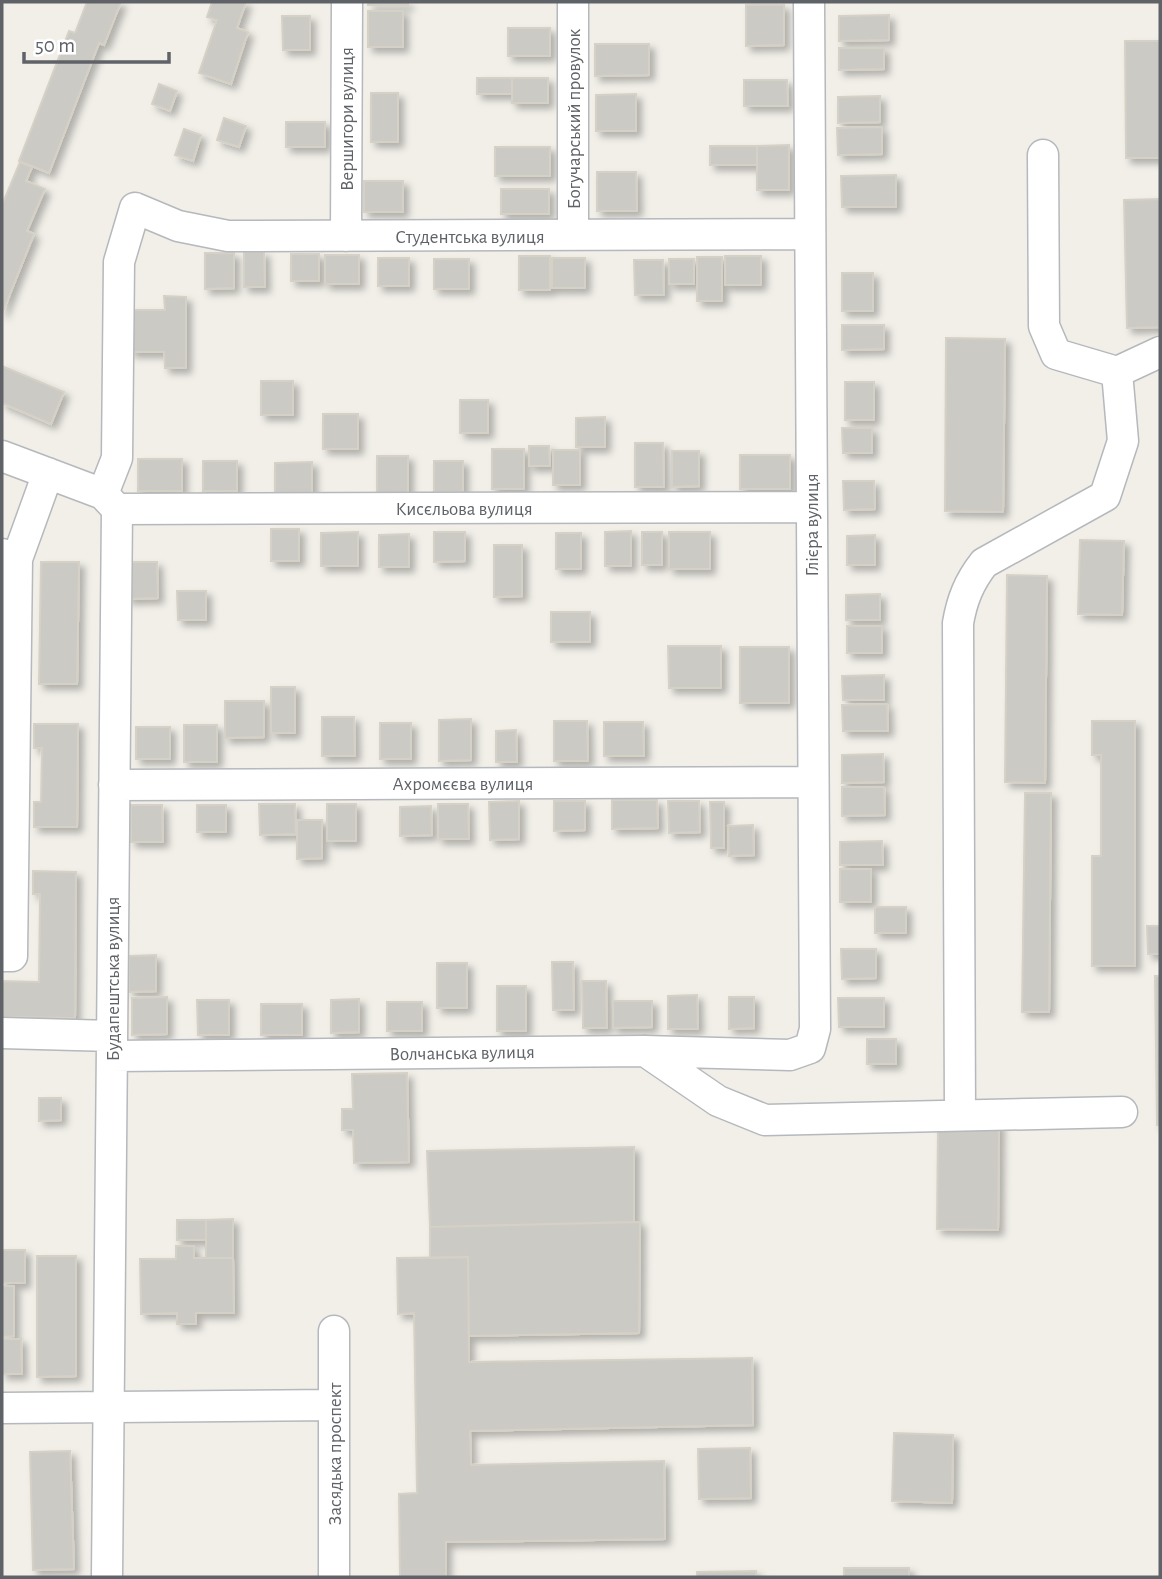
<svg xmlns="http://www.w3.org/2000/svg" width="1162" height="1579" font-family="'Alegreya Sans',sans-serif">
	<style>
		.building { fill: #cccac5; stroke: #d6d1c6; stroke-width: 2; filter: url(#shadow) }
		.lines { fill: none; stroke-linecap: round; stroke-linejoin: round }
		.minor-casing { stroke: #b5b8bc; stroke-width: 33 }
		.minor { stroke: #fff; stroke-width: 30 }
		.labels { text-anchor: middle; stroke-width: 6; stroke-linejoin: round; paint-order: stroke }
		.street-label { font-size: 19px; fill: #5f6368; stroke: #fff }
	</style>
	<defs>
		<filter id="shadow"><feDropShadow dx="5" dy="5" stdDeviation="3.5" flood-color="#0004"/></filter>
	</defs>
	<rect width="100%" height="100%" fill="#f1efe8"/>
	<path class="building" d="M87,2H121L104,45L99,43L49,173L19,161L69,31L75,33Z
		M212,2H246L237,28L248,32L231,84L199,73L217,20L207,17Z
		M368,2H408V5H368Z
		M746,5H784V45L746,46Z
		M368,11H403V47H368Z
		M889,15V40L839,41V16Z
		M282,16H310V50H283Z
		M508,28H550V56H508Z
		M1125,41H1160V158H1126Z
		M595,44H649V75L595,76Z
		M839,48H884V69L839,70Z
		M477,78H512V94H477Z
		M512,78H548V103H512Z
		M744,80H787L788,106H744Z
		M159,84L177,91L170,111L152,104Z
		M371,93H398V142H371Z
		M636,94V131H596V95Z
		M880,96V122L838,123V97Z
		M224,118L246,126L239,147L217,140Z
		M286,122H325V147H286Z
		M882,127V154L838,155L837,128Z
		M184,129L201,135L193,161L175,155Z
		M789,145V190H757V146Z
		M710,146H757V165H710Z
		M495,147H550V176H495Z
		M20,162L32,167L26,181L45,189L27,231L34,234L2,314V205Z
		M597,172H636L637,211H597Z
		M896,175V207H842L841,176Z
		M364,181H403V212H364Z
		M501,189H549V214H501Z
		M1160,199V327L1127,328L1124,200Z
		M244,252H264L265,287H244Z
		M205,253H234V288L205,289Z
		M291,254H319V281H291Z
		M325,255H359V284H325Z
		M519,256H550V290H519Z
		M725,256H761V285H725Z
		M697,257H722V301H697Z
		M378,258H409V286H378Z
		M552,258H585V288H552Z
		M434,259H469V289H434Z
		M669,259H694V284H669Z
		M634,260H663L664,295H635Z
		M842,273H873V311H842Z
		M164,296L186,297V368H165L164,352H130V310H165Z
		M842,325H884V349L842,350Z
		M946,338L1005,339L1003,512L945,511Z
		M2,366L64,392L51,424L2,403Z
		M261,381H293V415H261Z
		M845,382H874V420H845Z
		M460,400H488V433H460Z
		M323,414H358V449H323Z
		M605,417V447H576V418Z
		M842,428H872V453H843Z
		M635,443H663L664,487H635Z
		M529,446H549L550,466H529Z
		M492,449H524V489H492Z
		M553,450H580V485H553Z
		M672,451H699V486L672,487Z
		M740,455H790V489H740Z
		M377,456H408V493H377Z
		M138,459H182V491H138Z
		M203,461H237V491H203Z
		M434,461H463V492H434Z
		M312,462V493H275V463Z
		M843,481H874L875,509L844,510Z
		M271,529H299V561H271Z
		M631,531V566H605V532Z
		M358,532V566H321V533Z
		M434,532H465V561L434,562Z
		M642,532H662V565H642Z
		M669,532H710V569H669Z
		M556,533H581V569H556Z
		M409,534V567H379V535Z
		M875,535V565H847V536Z
		M1080,540L1124,541L1122,615L1078,614Z
		M494,545H522V596L494,597Z
		M41,562H79L77,684H39Z
		M127,562H157L158,598L127,599Z
		M1007,575L1047,576L1045,783L1005,782Z
		M177,591H206V620H178Z
		M880,594V620H846V595Z
		M551,612H590V642H551Z
		M847,626H882V653H847Z
		M668,646H721V688H669Z
		M740,647H789V703H740Z
		M884,675V700H843L842,676Z
		M271,687H295V733H271Z
		M225,701H264V737L225,738Z
		M887,704L888,731H843L842,705Z
		M322,717H354L355,756H322Z
		M471,719V760L439,761V720Z
		M554,721H587L588,761H554Z
		M1092,721H1135V966H1092V856H1101V755H1092Z
		M604,722H643L644,756H604Z
		M380,723H411V759H380Z
		M34,724H78L77,827H34V802H41L42,748H34Z
		M184,725H217V762H184Z
		M136,727H170V759H136Z
		M516,730L517,762H496V731Z
		M883,754L884,782L842,783V755Z
		M842,787H884L885,815L842,816Z
		M1025,793H1051L1049,1012H1022Z
		M612,800H657L658,828L612,829Z
		M519,801V839L490,840L489,802Z
		M554,801H585V830L554,831Z
		M668,801H699L700,832L669,833Z
		M710,802H724V848H711Z
		M259,804H295L296,834L260,835Z
		M327,804H356V841H327Z
		M438,804H468L469,839H438Z
		M131,805H162L163,842H131Z
		M197,805H226V832H197Z
		M431,806L432,835L400,836V807Z
		M297,820H322V858L297,859Z
		M753,825L754,855L729,856L728,826Z
		M882,841L883,865H840V842Z
		M840,869H871V902H840Z
		M33,871L76,872L75,1018L2,1017V981L39,982L40,894H33Z
		M875,907H906V933H875Z
		M1147,926H1160V954H1148Z
		M841,949H876V978L842,979Z
		M156,955V991L129,992V956Z
		M552,962H573L574,1010H553Z
		M437,963H467V1008H437Z
		M1155,976H1160V1125H1157Z
		M582,981H606L607,1028H583Z
		M497,986H526V1031H497Z
		M697,995L698,1029H668V996Z
		M167,997V1034L132,1035V998Z
		M729,997H754V1028L729,1029Z
		M838,998H884V1027H839Z
		M359,999V1032L331,1033V1000Z
		M197,1000H229V1035H198Z
		M613,1001H652V1027L613,1028Z
		M387,1002H422V1031H387Z
		M261,1004H302V1035H261Z
		M867,1039H896V1064H867Z
		M407,1073L409,1162L354,1163L353,1130H342V1109H353L352,1074Z
		M39,1098H61V1120L39,1121Z
		M938,1123H999L998,1230L937,1229Z
		M634,1147V1222L430,1227L427,1151Z
		M233,1219V1258H206V1220Z
		M177,1220H206V1240H177Z
		M640,1222L639,1333L469,1336L468,1257L430,1258V1227Z
		M176,1246H194V1258H233L234,1313H196V1324H177V1313L141,1314L140,1259H176Z
		M2,1250H25V1283H2Z
		M37,1256H76V1376L37,1377Z
		M468,1257L469,1362L752,1358L753,1425L470,1431L471,1465L664,1461L665,1539L446,1542V1577H400L399,1494L417,1493L414,1313L398,1314L397,1258Z
		M2,1286H14V1336L2,1337Z
		M2,1339H21L22,1374H2Z
		M894,1433L953,1435L952,1503L892,1501Z
		M750,1448L751,1498L699,1499L698,1449Z
		M70,1451L74,1569L33,1570L30,1452Z
		M844,1568H909V1577H844Z
		M756,1571V1577H697V1572Z"/>
	<g class="lines">
		<defs>
			<path id="minor" d="M573,235V2
				M346,236L347,2
				M1117,372L1160,352
				M2,456L103,494L117,509L107,1577
				M103,494L117,458L119,262L135,208L178,226L228,236L810,234
				M117,509L811,507
				M2,554L17,559L48,473
				M114,785L813,782
				M2,956H12L17,559
				M2,1033L112,1036
				M645,1051L718,1101L765,1120L1122,1112
				M112,1056L644,1051L790,1055L810,1048L815,1029L809,2
				M960,1115L958,623C962,600 969,582 984,563L1105,496L1123,441L1117,372L1056,354L1044,326L1043,155
				M334,1331V1577
				M2,1408L334,1405"/>
		</defs>
		<use href="#minor" class="minor-casing"/>
		<use href="#minor" class="minor"/>
	</g>
	<g class="labels">
		<g class="street-label">
			<text transform="translate(346 119) rotate(-90)" y="7">Вершигори вулиця</text>
			<text transform="translate(573 119) rotate(-90)" y="7">Богучарський провулок</text>
			<text x="470" y="243">Студентська вулиця</text>
			<text x="464" y="515">Кисєльова вулиця</text>
			<text transform="translate(811 525) rotate(-90)" y="7">Глієра вулиця</text>
			<text x="463" y="790">Ахромєєва вулиця</text>
			<text transform="translate(112 979) rotate(-90)" y="7">Будапештська вулиця</text>
			<text transform="translate(462 1052) rotate(-1)" y="7">Волчанська вулиця</text>
			<text transform="translate(334 1454) rotate(-90)" y="7">Засядька проспект</text>
		</g>
	</g>
	<rect width="1162" height="1579" fill="none" stroke="#5f6368" stroke-width="7"/>
	<path d="M24 52v10h145v-10" fill="none" stroke="#5f6368" stroke-width="3.5"/>
	<text x="35" y="52" font-size="21" fill="#5f6368" stroke="#ffffff" stroke-width="5" paint-order="stroke">50 m</text>
</svg>
